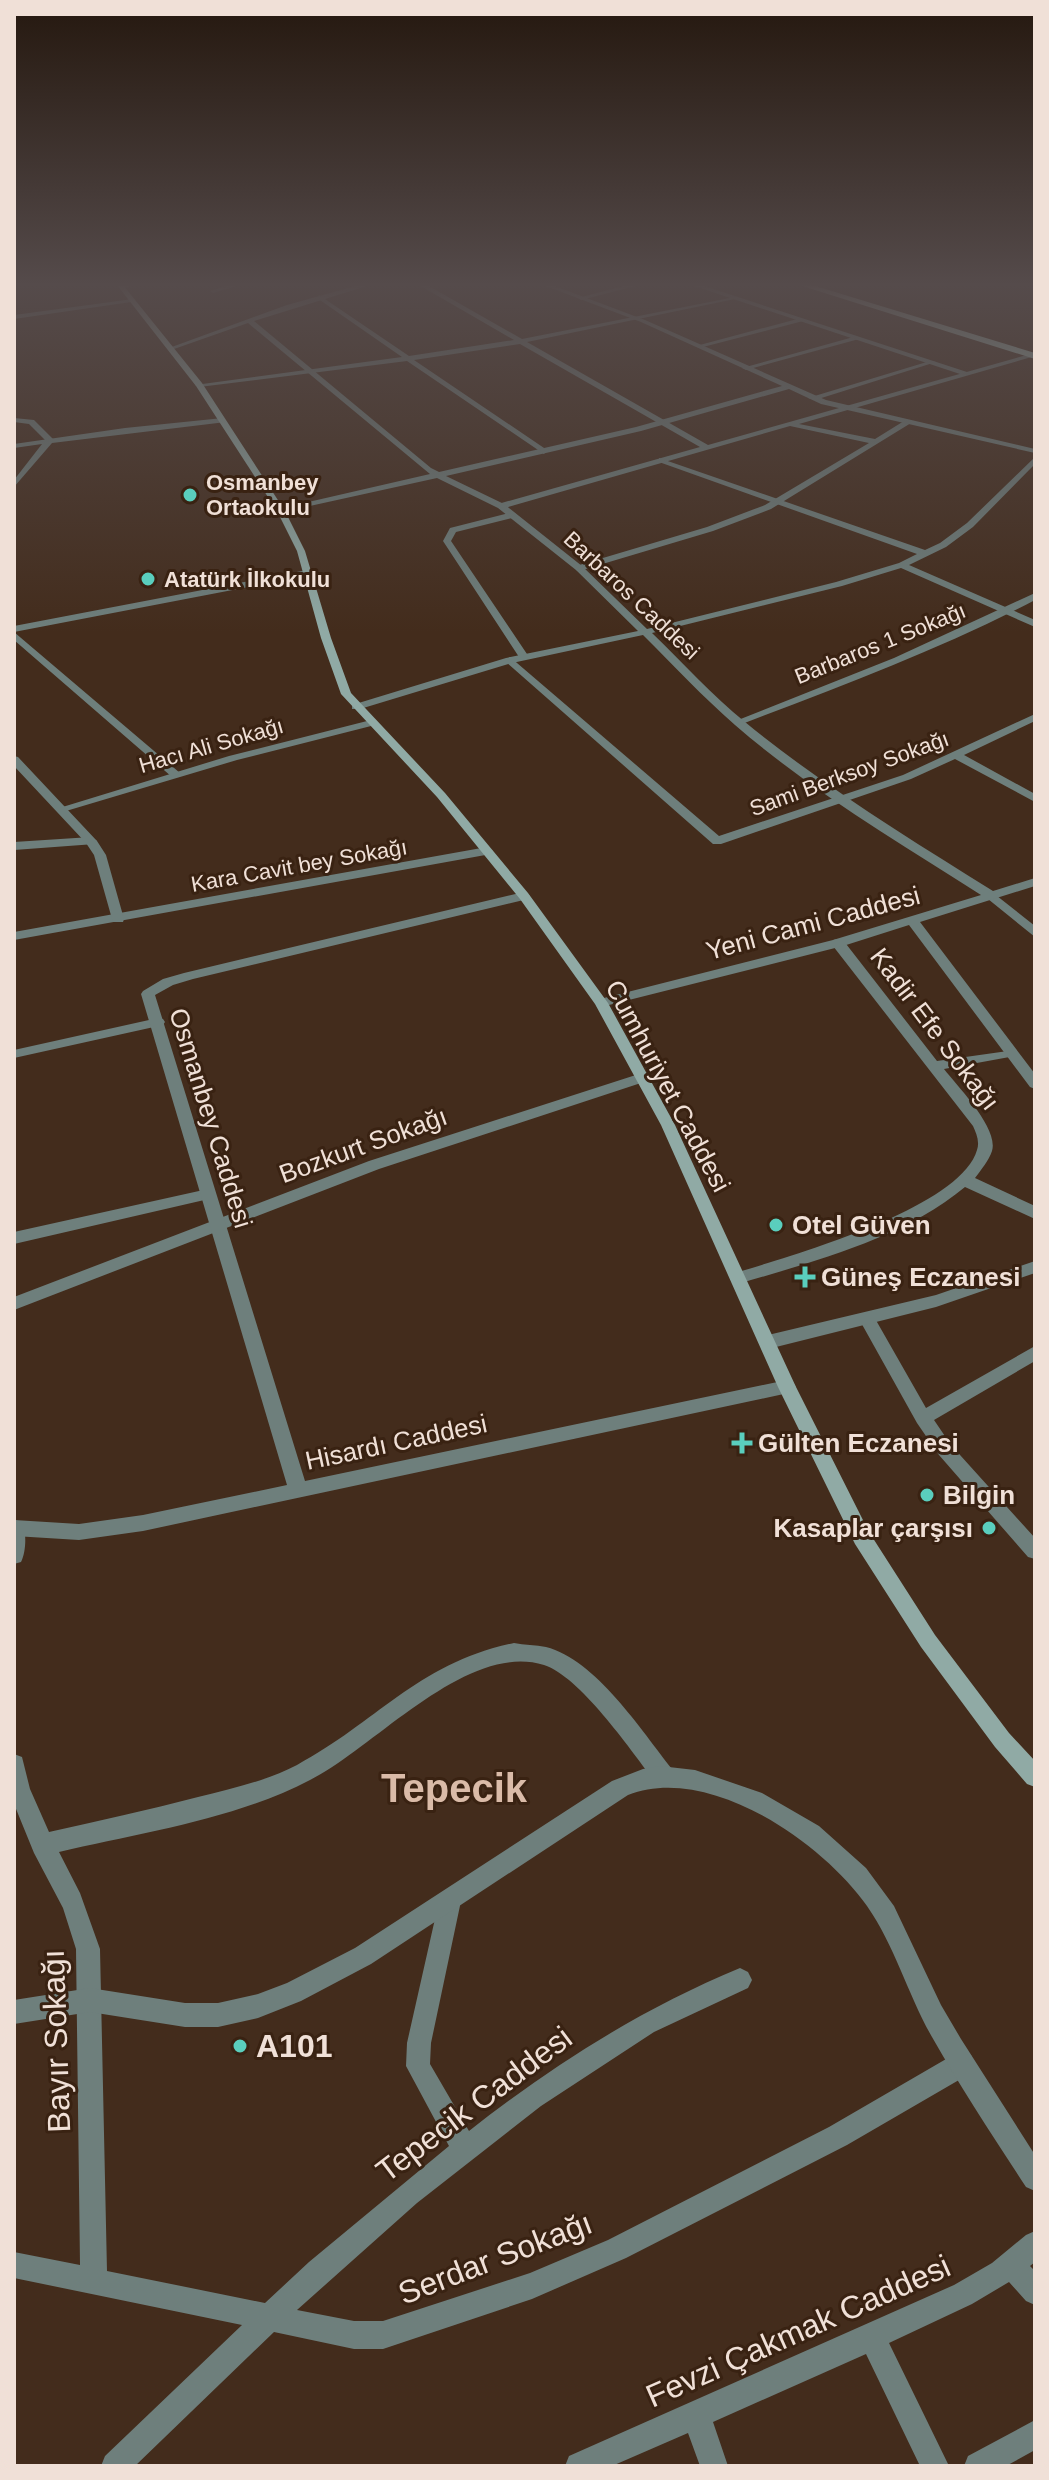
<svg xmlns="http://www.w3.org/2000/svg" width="1049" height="2480" font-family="Arial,sans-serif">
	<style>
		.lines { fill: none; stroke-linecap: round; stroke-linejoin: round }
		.minor { fill: #6e7f7c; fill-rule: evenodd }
		.tertiary { fill: #6e7f7c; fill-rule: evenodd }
		.secondary { fill: #90aaa5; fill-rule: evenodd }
		.primary { fill: #a9ccc5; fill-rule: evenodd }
		.poi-dot { fill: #5acebd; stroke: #392212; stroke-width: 3 }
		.labels { text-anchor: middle; stroke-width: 6; stroke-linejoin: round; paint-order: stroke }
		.far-poi-label { font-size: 22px; font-weight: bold; fill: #f0e0d7; stroke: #392212; text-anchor: start }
		.far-street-label { font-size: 22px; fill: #f0e0d7; stroke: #392212 }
		.street-label { font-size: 26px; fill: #f0e0d7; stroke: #392212 }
		.poi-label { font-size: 26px; font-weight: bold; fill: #f0e0d7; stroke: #392212; text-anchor: start }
		.near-street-label { font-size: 32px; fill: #f0e0d7; stroke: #392212 }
		.near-poi-label { font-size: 32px; font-weight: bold; fill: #f0e0d7; stroke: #392212; text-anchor: start }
		.near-district-label { font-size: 40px; font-weight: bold; fill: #dabba8; stroke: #392212 }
	</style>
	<rect width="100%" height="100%" fill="#432c1c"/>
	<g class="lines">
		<path class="minor" d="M121,285H135L121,289L118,287Z
			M229,285H240L213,293L210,291Z
			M419,285H427L522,339L735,297V299L527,342L708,445L1030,354L1035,356L799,424L875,439L904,421L911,423L771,509L713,531L579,571L576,570V566L707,527L765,505L869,443L790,426L501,509L497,506L498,504L700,447L520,344L414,360L547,450L544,454L407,361L199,387L195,385L402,357L317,298L319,295L409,356L514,340Z
			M627,285H639L581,300L578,298Z
			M133,299L131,302L14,319V315Z
			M801,318L803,321L699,348L696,346Z
			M857,336L859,339L746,370L742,368Z
			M930,361L936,362L815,400L808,398Z
			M14,418L34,420L54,440L47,442L29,424L14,422Z
			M513,512L517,515L516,517L456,532L451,541L529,657L524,660L519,657L443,541L450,528Z
			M307,570L312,573L310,575L14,632V626Z
			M1035,593V600C941,649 841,686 742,724L733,722L894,658Z
			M510,657L719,836L903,775L1035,714V721L964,755L1035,794V802L955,759L911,779L721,844H713L506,662L505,660Z
			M371,720L376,723L375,725L237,760L66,811L56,809L229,756Z
			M91,837L97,841L95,844L14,850V842Z
			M487,847L493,851L491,854L14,940V932Z
			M992,892L1035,926V937L988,899L986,896Z
			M838,939L843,940L937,1061L1015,1050L1017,1053L1015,1056L944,1069C957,1086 999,1128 992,1151C989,1160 981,1170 975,1178L1035,1206V1219L965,1187C902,1239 815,1261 738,1284L732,1282L730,1278L732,1274C787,1257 960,1209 977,1150C980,1141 976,1133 973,1126L833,946V940Z
			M158,1018L163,1019L165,1022L163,1025L14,1058V1050Z
			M642,1073L649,1078L647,1081L379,1169L14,1310V1297L369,1161Z
			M208,1189L216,1194L213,1198L14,1244V1232Z
			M867,1313L873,1315L926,1408L1035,1346V1361L934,1420L951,1445L1035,1538V1559L1028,1557L939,1455L917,1423L859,1319L861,1315Z
			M15,1520L22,1522C27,1533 26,1552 21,1562L14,1564Z
			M514,1643C524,1645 536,1645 546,1647C595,1659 642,1731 672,1769L675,1776L672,1783L664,1786L656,1783C632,1752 581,1677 544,1665C467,1641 374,1748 310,1780C236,1819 140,1833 59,1852L80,1893L100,1949L107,2271L265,2303L309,2262L449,2146L406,2066L407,2043L439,1901L442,1893L450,1890L458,1893L461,1901L431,2043L430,2064L469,2131C553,2065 641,2009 740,1968L748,1972L752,1980L748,1988L654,2032L541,2106L417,2203L297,2310L354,2321H383L530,2273L608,2240L829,2127L953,2055L962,2052L971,2055L974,2064L971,2073L847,2145L626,2258L532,2299L383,2349H354L274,2332L135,2466H101L105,2456L242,2325L14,2278V2252L80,2265L76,1949L63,1908L34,1853L14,1804V1754L22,1757L30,1789L49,1832C98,1821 148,1810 198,1797C231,1789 266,1781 297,1765C377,1722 418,1663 514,1643Z
			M1035,2231V2262L1030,2266L1035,2271V2305L1026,2301L1009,2282L972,2304L889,2343L949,2466H920L866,2354L713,2422L728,2466H700L688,2433L612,2466H565L569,2456L954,2285L992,2263L1026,2235Z
			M1035,2420V2450L1006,2466H964L968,2456Z"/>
		<path class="tertiary" d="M359,285H370L254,321L431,468L439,472L636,427L782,386L641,322L543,285H552L645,320L826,400L1035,449V453L821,404L789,389L641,431L446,476L504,504L582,566L647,629L836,582L899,563L917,554L659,462V458L925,550L940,543L967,523L1035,457V464L973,527L946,547L909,565L1035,620V627L901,568L842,586L652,633C683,663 712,695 745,722C822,785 908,838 993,891L1035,878V886L920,922L1035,1074V1089L1030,1087L909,925L843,946L601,1007L596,1006V1000L833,940L981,895C898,842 810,790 735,725C703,697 673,665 643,635L512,663L360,709H352V705L506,658L638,631L576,570L498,508L437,478L278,513V509L430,474L248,323L174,349L169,348L287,305Z
			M691,285H701L970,373L963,375Z
			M223,418L226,422L52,443L14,487V480L42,444L14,448V444L125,428Z
			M14,632L180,773V777H172L14,640Z
			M14,756L18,757L97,841L106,855L124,919L123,922H113L112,919L94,855L86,843L14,766Z
			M524,892L530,896L528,899L193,979L173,985L155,995L305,1481L787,1380L793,1382L796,1387L793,1392L143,1531L79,1540L14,1536V1520L79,1524L143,1515L287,1485L141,994L143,991L163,979L184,973Z
			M1035,1261V1273L936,1307L768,1349L762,1347L759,1342L762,1337L768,1335L936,1295Z
			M660,1766L695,1770L762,1793L819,1826L866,1868L894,1906L941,2005L961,2039L1035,2155V2191L1026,2187C994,2138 961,2088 932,2037C908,1995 895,1946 867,1906C822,1842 708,1763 628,1795L371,1964L301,2001L258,2018L218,2027H185L90,2012L14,2024V2000L90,1988L185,2003H218L258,1994L287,1983L355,1948L612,1781L643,1769Z"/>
		<path class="secondary" d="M117,285H123L202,383L285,511L305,551L331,638L351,693L445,793L528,893L608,1003L675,1125L796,1387L869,1532L935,1635L1009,1733L1035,1761V1787L1027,1784L995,1747L921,1647L855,1544L778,1387L661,1125L595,1004L520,899L437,797L341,694L321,638L297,551L277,511L196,386Z"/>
		<path class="primary" d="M799,285H812L1035,353V359Z"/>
	</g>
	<linearGradient id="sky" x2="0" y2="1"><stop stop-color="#25180f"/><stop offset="0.45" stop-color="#554b4b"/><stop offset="1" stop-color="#554b4b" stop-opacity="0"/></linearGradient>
	<rect width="1049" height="632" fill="url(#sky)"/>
	<g class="poi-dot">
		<circle cx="190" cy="495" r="8"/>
		<circle cx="148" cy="579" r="8"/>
		<circle cx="776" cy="1225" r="8"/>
		<path d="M801 1265h8v8h8v8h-8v8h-8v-8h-8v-8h8z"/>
		<path d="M738 1431h8v8h8v8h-8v8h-8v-8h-8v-8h8z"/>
		<circle cx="927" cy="1495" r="8"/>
		<circle cx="989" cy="1528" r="8"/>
		<circle cx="240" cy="2046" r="8"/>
	</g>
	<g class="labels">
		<g class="far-poi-label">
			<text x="206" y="490">Osmanbey<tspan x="206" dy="25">Ortaokulu</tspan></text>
			<text x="164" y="587">Atatürk İlkokulu</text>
		</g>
		<g class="far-street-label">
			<text transform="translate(632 595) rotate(43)" y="8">Barbaros Caddesi</text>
			<text transform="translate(880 643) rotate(-22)" y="8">Barbaros 1 Sokağı</text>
			<text transform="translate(211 745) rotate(-16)" y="8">Hacı Ali Sokağı</text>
			<text transform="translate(849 773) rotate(-20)" y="8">Sami Berksoy Sokağı</text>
			<text transform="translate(299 865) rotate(-10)" y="8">Kara Cavit bey Sokağı</text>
		</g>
		<g class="street-label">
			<text transform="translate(813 923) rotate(-15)" y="9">Yeni Cami Caddesi</text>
			<text transform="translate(935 1029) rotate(53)" y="9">Kadir Efe Sokağı</text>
			<text transform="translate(668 1086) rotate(62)" y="9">Cumhuriyet Caddesi</text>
			<text transform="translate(211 1118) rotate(73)" y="9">Osmanbey Caddesi</text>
			<text transform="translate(363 1145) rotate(-20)" y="9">Bozkurt Sokağı</text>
			<text transform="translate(396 1442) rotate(-12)" y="9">Hisardı Caddesi</text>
		</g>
		<g class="poi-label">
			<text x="792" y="1234">Otel Güven</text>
			<text x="821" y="1286">Güneş Eczanesi</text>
			<text x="758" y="1452">Gülten Eczanesi</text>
			<text x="943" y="1504">Bilgin</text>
			<text x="973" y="1537" text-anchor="end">Kasaplar çarşısı</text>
		</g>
		<g class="near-street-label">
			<text transform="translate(56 2041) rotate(-92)" y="11">Bayır Sokağı</text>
			<text transform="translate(474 2104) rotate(-37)" y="11">Tepecik Caddesi</text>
			<text transform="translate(495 2258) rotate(-21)" y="11">Serdar Sokağı</text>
			<text transform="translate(798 2331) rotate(-24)" y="11">Fevzi Çakmak Caddesi</text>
		</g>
		<g class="near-poi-label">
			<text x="256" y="2057">A101</text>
		</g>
		<g class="near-district-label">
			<text x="454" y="1802">Tepecik</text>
		</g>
	</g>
	<rect width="1049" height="2480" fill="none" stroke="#f0e0d7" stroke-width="32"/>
</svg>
